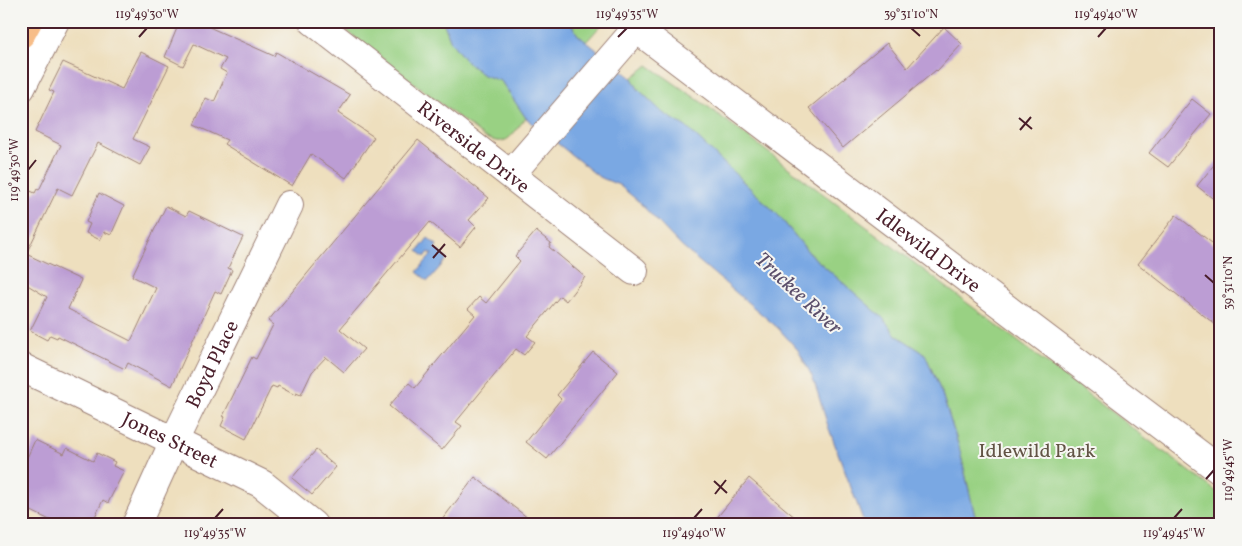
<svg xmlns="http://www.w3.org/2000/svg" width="1242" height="546" font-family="Vollkorn,serif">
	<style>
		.green { fill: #99d183; stroke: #727857 }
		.water { fill: #7aa8e3; stroke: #626487 }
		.building { fill: #bc9dd4 }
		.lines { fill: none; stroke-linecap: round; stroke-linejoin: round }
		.minor-casing { stroke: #9c7f74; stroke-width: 30 }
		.major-casing { stroke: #9c7f74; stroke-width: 30 }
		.minor { stroke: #fff; stroke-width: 28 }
		.major { stroke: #f7bd88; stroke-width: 28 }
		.ticks { fill: none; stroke: #4a1f2b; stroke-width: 2 }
		.labels { text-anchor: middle; stroke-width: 4; stroke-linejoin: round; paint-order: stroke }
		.street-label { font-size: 20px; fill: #4a1f2b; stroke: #f6f6f2 }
		.park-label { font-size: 20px; fill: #625445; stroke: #f6f6f2 }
		.water-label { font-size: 21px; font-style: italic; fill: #5b4f6b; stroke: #f6f6f2 }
		.neatline { fill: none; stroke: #4a1f2b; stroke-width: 2 }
		.ticks-label { font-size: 12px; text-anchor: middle; fill: #4a1f2b }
	</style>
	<rect width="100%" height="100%" fill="#f6f6f2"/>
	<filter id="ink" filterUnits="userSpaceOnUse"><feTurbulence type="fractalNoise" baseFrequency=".02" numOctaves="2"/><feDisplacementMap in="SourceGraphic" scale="10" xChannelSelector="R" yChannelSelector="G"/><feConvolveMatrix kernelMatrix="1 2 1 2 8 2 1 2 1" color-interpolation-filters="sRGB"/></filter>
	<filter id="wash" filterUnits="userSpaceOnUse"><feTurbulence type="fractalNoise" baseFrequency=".0096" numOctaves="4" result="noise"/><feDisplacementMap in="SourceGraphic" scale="20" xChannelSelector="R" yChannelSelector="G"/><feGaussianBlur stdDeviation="1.12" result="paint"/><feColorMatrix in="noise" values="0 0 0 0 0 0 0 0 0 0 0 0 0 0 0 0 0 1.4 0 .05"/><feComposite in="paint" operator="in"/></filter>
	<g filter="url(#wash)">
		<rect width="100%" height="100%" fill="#eedfbe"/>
		<path class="green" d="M334,21H443L451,42L465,60L483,75L501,81L526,118C510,136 509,148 484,137Z
			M569,21H605L586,42L578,35Z
			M648,65L707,106L1221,495V525H977L959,447L942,394L925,354L896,335L882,317L810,254L778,215L686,127L663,113L638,89L632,78Z"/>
		<path class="water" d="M443,21H569L578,35L632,78L638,89L663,113L686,127L778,215L810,254L882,317L896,335L925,354L942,394L959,447L977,525H865L829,429L813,378L798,350L778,328L681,246L638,201L619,185L599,177L526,118L501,81L483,75L465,60L451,42Z
			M428,238L437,245L435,248L447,259L428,281L417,272L432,254L429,252L425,257L418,251Z"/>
		<g id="blocks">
			<path class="building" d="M180,21H212L209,27L274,56L276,52L350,95L338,113L374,137L346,178L311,154L292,186L224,144L227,140L194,125L206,98L214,102L227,73L220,69L226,59L194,44L183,66L165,57Z
				M944,27L962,44L937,71L936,70L843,148L809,108L887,43L907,68Z
				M141,52L169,66L133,139L150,147L140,165L98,143L72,195L58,188L26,254L81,280L68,309L131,341L156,288L132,276L166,206L186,216L189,211L243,237L228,268L232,270L221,294L215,291L172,386L128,363L125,369L58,336L57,338L50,335L47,340L30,331L47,297L21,281V187L35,193L37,189L39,190L61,145L35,132L54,92L49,90L63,62L122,89Z
				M1192,99L1211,114L1168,167L1149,153Z
				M418,140L489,198L469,220L476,227L460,247L430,222L340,329L364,349L344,372L326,357L312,372L301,395L296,393L295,395L278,386L277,388L272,386L246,439L221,426L225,417L223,416L252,357L256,359L273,325L268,321Z
				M1221,156V205L1197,186Z
				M99,193L124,206L111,235L104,232L100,240L86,233L90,224L86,222Z
				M1176,215L1221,250V329L1138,264Z
				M536,231L551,243L549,247L585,277L566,301L560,296L527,336L535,342L524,355L516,349L456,422L462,426L442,450L389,406L409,383L415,388L475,315L468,309L479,297L486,303L520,261L515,256Z
				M593,352L618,372L547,459L526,442L561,399L557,395Z
				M35,440L64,454L67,448L93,461L97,453L115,462L113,466L124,471L108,503L103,500L91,525H60L21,506V471Z
				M316,450L336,467L312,495L292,478Z
				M475,477L537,525H438Z
				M749,478L804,525H711Z"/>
		</g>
	</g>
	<g filter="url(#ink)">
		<use href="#blocks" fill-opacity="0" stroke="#9c7f74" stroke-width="1"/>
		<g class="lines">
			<defs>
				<g id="minor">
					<path id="s1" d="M313,21L634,271"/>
					<path id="s2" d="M637,29L1221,471"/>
					<path d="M21,88L55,21"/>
					<path d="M511,174L643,21"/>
					<path id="s3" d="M21,367L262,484L313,525"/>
					<path id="s4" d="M136,525L174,441L289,205"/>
				</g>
				<path id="major" d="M21,34L28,21"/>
			</defs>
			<use href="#minor" class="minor-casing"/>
			<use href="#major" class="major-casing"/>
			<use href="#minor" class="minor"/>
			<use href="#major" class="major"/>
		</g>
	</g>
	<path class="ticks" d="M911,28L920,36M139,37L147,28M618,37L627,28M1098,37L1106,28M1019,118L1032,129M1020,130L1031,117M28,170L36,160M432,245L446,257M433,258L445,244M1205,275L1214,283M1206,479L1214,470M714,481L727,493M715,494L726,480M215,518L223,509M694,518L702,509M1174,518L1182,509"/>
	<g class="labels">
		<g class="street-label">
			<text dy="7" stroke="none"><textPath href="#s1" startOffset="204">Riverside Drive</textPath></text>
			<text dy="7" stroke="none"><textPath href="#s2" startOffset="366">Idlewild Drive</textPath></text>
			<text dy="7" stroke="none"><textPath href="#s4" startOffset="178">Boyd Place</textPath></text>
			<text dy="7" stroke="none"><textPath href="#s3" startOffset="166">Jones Street</textPath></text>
		</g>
		<g class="park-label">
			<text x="1037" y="457">Idlewild Park</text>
		</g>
		<g class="water-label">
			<text transform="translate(799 293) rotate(43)" y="7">Truckee River</text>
		</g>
	</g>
	<rect width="1242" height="546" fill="none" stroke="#f6f6f2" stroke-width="55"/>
	<rect x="28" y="28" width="1186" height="490" class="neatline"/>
	<g class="ticks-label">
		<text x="147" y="18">119°49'30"W</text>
		<text x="627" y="18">119°49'35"W</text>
		<text x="911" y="18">39°31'10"N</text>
		<text x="1106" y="18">119°49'40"W</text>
		<text transform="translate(14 170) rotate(-90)" y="4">119°49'30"W</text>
		<text transform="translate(1228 283) rotate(-90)" y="4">39°31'10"N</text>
		<text transform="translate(1228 470) rotate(-90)" y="4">119°49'45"W</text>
		<text x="215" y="537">119°49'35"W</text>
		<text x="694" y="537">119°49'40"W</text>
		<text x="1174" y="537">119°49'45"W</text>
	</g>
</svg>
